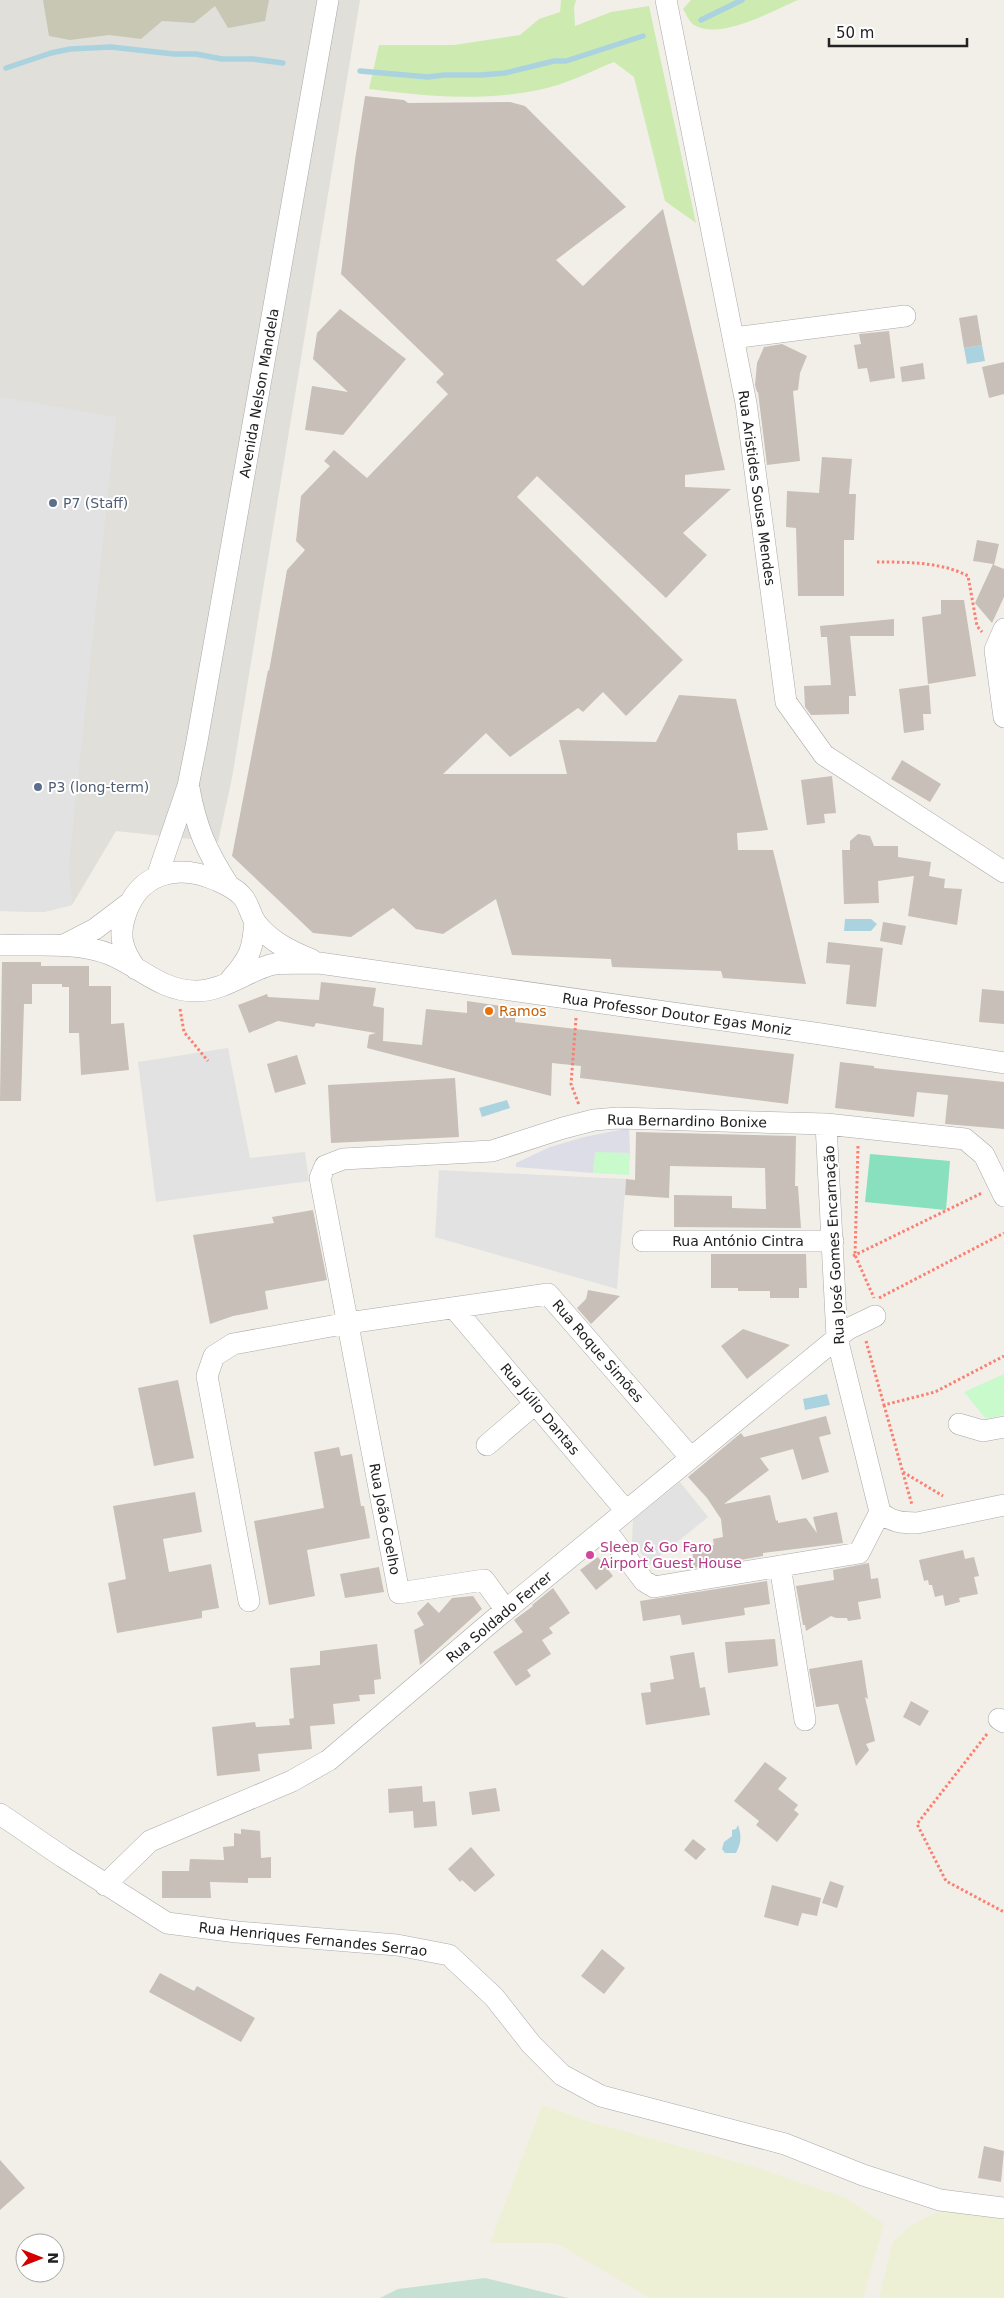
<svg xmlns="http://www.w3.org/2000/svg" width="1004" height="2298" font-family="'DejaVu Sans',sans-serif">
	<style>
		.airport { fill: #e1dfda }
		.construction { fill: #c7c7b4 }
		.farmland { fill: #eef0d5 }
		.grass { fill: #cdebb0 }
		.wetland { fill: #c6e0d4 }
		.park { fill: #c8facc }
		.pitch { fill: #88e0be }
		.parking { fill: #e2e2e2 }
		.plaza { fill: #dddde8 }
		.water { fill: #aad3df }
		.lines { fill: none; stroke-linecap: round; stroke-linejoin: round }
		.stream { stroke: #aad3df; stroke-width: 5.5 }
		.building { fill: #c7bfb8 }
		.minor-casing { stroke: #a9a9a9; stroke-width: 22 }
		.path { stroke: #fa8072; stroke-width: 3; stroke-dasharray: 2.5 2.5; stroke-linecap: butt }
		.minor { stroke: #fff; stroke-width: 21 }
		.service-dot { fill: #5c6f8a; stroke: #fff; stroke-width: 2 }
		.food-dot { fill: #e8710a; stroke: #fff; stroke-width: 2 }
		.hotel-dot { fill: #d1479c; stroke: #fff; stroke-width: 2 }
		.labels { text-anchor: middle; stroke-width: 4; stroke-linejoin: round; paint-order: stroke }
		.street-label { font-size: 14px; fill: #222; stroke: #fff }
		.service-label { font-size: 14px; fill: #4e5e75; stroke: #fff; text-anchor: start }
		.food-label { font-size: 14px; fill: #c56008; stroke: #fff; text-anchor: start }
		.hotel-label { font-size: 14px; fill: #b23c85; stroke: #fff; text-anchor: start }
	</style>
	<rect width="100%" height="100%" fill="#f2efe9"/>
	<path class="airport" d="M0,0H360L232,778L218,842L116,831L72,905L44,912L0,911Z"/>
	<path class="construction" d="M43,0H269L265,21L228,28L215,6L194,23L162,21L141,39L109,35L70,40L49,36Z"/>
	<path class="farmland" d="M542,2105L587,2121L755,2167L846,2198L884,2224L863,2298H650L556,2243H490Z
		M942,2210L1004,2220V2298H879L893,2241L913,2224Z"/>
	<path class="grass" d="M561,0H576L574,7L575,26L611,12L649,6L696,223L665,201L634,77L614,62C589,72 565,85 538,90C480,102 426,96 369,89L379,45H454L520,35L539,19L560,12Z
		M691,0H798C772,11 720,41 694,25C689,22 686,13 683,9Z"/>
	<path class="wetland" d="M485,2278L568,2298H380L398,2289Z"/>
	<path class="park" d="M595,1151L630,1153L629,1175L593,1173Z
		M1004,1374V1415L986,1419L964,1392Z"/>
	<path class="pitch" d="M870,1154L950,1161L946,1210L865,1202Z"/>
	<path class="parking" d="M0,397L116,417L69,864L72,905L44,912L0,911Z
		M228,1048L250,1158L305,1152L309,1181L156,1202L138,1062Z
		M439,1170L626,1179L617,1289L435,1237Z
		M680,1482L708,1517L650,1564L632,1541L633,1520Z"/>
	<path class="plaza" d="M629,1128L630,1153L595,1152L593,1173L516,1167V1163L550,1147L584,1137Z"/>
	<path class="water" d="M982,345L985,361L967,364L964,348Z
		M845,919H871L877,924L871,931H844Z
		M507,1100L510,1108L482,1117L479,1108Z
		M827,1394L830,1405L805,1410L803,1399Z
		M738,1825C742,1836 741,1844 736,1853H725L722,1849L724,1842L732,1836V1830L736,1829Z"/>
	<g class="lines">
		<path class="stream" d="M701,20L742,0
			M6,68L51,53L70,49L111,47L174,54H196L222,59H253L283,63
			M360,71L428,77L444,75H481L505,73L554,61H566L643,36"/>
	</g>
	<path class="building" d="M365,96L404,100L408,103L510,102L525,106L626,207L556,260L583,286L663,209L725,470L685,475V487L731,489L683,533L707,555L666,598L537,476L517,497L683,660L626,716L603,692L583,712L578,708L510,757L486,733L443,774H567L559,740L656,742L679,695L736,699L768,830L737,833L738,850H773L806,984L723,978L721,971L612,967L611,959L512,955L496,899L443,934L416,929L393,908L351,937L313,933L232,856L268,670L269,671L287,570L305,550L296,541L301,496L330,466L324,461L334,450L367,478L448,394L436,382L444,374L341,274L355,160Z
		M340,309L406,359L343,435L305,430L312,386L348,392L313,359L317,333Z
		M977,315L982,345L964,348L959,318Z
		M889,331L895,378L870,382L867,368L858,369L854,345L861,344L859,334Z
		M782,344L807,356L800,373L798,390L793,391L800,461L767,465L758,392H757L755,385L757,363L764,347Z
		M1004,362V394L989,398L982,367Z
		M923,363L925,379L902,382L900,367Z
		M822,457L852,459L849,494H856L854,540H844V596H798L796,528L786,527L787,491L819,493Z
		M977,540L999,544L994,565L1004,569V597L992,623L975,603L993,564L973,561Z
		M941,600H964L976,676L928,684L922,617L941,614Z
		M894,619V636H850L856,696H849V714L811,715L805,707L804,686L831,685L827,637H821L820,626Z
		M929,685L931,714H923L924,730L904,733L899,689Z
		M902,760L941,784L930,802L891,779Z
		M832,776L836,813L824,814L825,823L807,825L801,780Z
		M858,834L870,836L874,846H898V857L931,862L929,876L945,879L944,888L962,889L957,925L908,916L914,876L878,881L879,903L844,904L842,850H850V841Z
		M883,922L906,926L902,945L880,941Z
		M828,942L883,948L876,1007L846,1004L850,965L826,963Z
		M2,962H41V966H89V986H111V1024L124,1023L129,1070L81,1075L79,1033H69V987H62V984H32V1004H24L21,1101H0Z
		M321,982L376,988L373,1006L384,1008L383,1041L422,1045L426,1009L467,1013V1001L516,1008L515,1022L794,1054L788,1104L580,1078L581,1066L552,1063L551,1096L367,1048L369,1035L376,1033L316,1023L314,1027L278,1021L249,1033L238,1005L267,994L268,997L319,1000Z
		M982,989L1004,991V1024L979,1022Z
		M297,1055L306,1084L275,1093L267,1064Z
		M840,1062L874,1066V1068L1004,1082V1129L945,1124L948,1095L917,1092L914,1117L835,1108Z
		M455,1078L459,1137L331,1143L328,1085Z
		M636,1132L796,1136L795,1186H798L801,1228L674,1227V1195L732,1196V1208L766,1209L765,1168L670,1166L669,1198L625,1195L626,1179L635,1180Z
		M313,1210L327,1280L265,1291L268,1309L233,1316L210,1324L193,1235L274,1223L272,1217Z
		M711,1254H806L807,1288H799V1298H770V1291H738V1288H711Z
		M588,1290L620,1296L591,1324L577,1308L586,1299Z
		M743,1329L790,1345L747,1379L721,1346Z
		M178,1380L194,1458L154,1466L138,1388Z
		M826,1416L831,1434L819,1437L829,1472L802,1480L793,1449L760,1458L769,1470L724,1504L770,1495L776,1521L778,1520V1523L806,1518L817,1533L813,1517L837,1512L843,1543L763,1553V1556L694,1568L692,1548L714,1545L713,1539L723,1537L721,1519L707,1498L688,1477L741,1433L744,1437Z
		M339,1447L341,1456L352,1454L361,1506H364L370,1538L307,1550L315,1596L269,1605L254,1521L324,1508L314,1452Z
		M195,1492L202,1532L163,1539L169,1572L211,1564L219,1608L202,1611V1618L117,1633L108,1583L126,1579L113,1506Z
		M963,1550L965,1559L974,1557L979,1576L974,1577L978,1594L959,1598L960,1602L945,1606L943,1595L935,1597L932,1585H929L928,1580L924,1581L919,1560Z
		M598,1557L613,1576L596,1590L580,1570Z
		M869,1563L871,1579L878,1578L881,1598L858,1602L861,1619L848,1621L847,1618H836L831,1616L806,1631L805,1625H803L796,1586L834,1580L833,1570Z
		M379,1567L384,1592L345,1598L340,1574Z
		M767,1581L770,1604L744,1608L745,1615L682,1625L680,1615L643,1621L640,1601Z
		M553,1588L570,1613L549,1628L553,1633L542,1640L551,1654L527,1670L531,1676L516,1686L493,1652L523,1632L514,1620L533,1606L532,1605Z
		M473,1596L482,1609L420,1665L414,1630L424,1625L417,1613L428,1602L439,1613L452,1598Z
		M775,1639L778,1666L728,1673L725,1642Z
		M377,1644L381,1679L374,1680L375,1694L359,1695L360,1701L333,1704L335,1724L310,1726L312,1749L258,1754L260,1771L217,1776L212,1727L255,1722L256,1727L290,1725L289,1719L294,1718L290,1668L320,1665V1651Z
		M694,1652L700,1688L705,1687L710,1715L646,1725L641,1693L651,1692L650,1683L674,1679L670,1656Z
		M862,1660L868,1699L865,1697L875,1741L866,1744L869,1750L856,1766L838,1704L816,1707L809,1669Z
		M911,1701L929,1711L920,1726L903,1717Z
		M765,1762L787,1778L778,1789L798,1805L794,1810L799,1814L777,1842L756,1825L759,1821L734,1801Z
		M422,1786L423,1802L435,1801L437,1826L414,1828L413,1811L389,1813L388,1789Z
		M496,1788L500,1811L472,1815L469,1792Z
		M241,1829L260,1831L261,1858L271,1857V1878H248V1883L210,1882L211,1898H162V1871H189L190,1859L224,1860L223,1847L234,1846V1833L241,1834Z
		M693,1839L706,1849L696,1860L684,1850Z
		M471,1847L495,1875L475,1892L462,1880L460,1882L448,1869Z
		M830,1881L844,1886L837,1908L822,1903Z
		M772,1885L821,1898L817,1916L802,1913L798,1926L764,1917Z
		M602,1949L625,1968L604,1994L581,1976Z
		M160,1973L194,1991L197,1986L255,2018L241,2042L149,1992Z
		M984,2146L1004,2151L1001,2182L978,2178Z
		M0,2160L25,2188L0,2210Z"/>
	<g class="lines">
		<defs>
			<path id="minor" d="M666,0L746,403L786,702L824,755L1004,872
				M733,338L905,316
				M1004,629L995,650L1004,717
				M189,788C196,828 207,852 229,886
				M158,874L188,786L197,741L328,0
				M0,945C35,946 76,941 109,954C139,966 161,991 195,991C221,992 246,972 270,965C280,962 307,964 319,963L821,1034L1004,1063
				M64,945L95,929L128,904
				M136,969C123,951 118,937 125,916C138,873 177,863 216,880C225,884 235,888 242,896C249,903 250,915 256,923C271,942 290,951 312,960
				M231,979C250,958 253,949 255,921
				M826,1124L837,1338L880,1512
				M643,1241H833
				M454,1308L626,1511
				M959,1424L983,1431L1004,1427
				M487,1445L535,1404
				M880,1512C891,1522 902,1523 917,1523L1004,1505
				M605,1529L644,1581L654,1587L859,1553L880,1512
				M780,1566L805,1720
				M249,1601L207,1376L214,1356L233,1344L348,1323L548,1294L691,1458
				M506,1610L484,1580L399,1593L320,1178L325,1166L343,1159L492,1151L563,1128L594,1120L618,1118L826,1124L965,1139L984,1155L1004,1196
				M999,1719L1004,1722
				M0,1814L63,1857L167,1923L237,1932L397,1945L449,1955L494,1997L531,2044L562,2075L601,2096L785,2144L863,2175L940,2200L1004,2208
				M105,1885L150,1841L292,1781L329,1760L496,1618L848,1329L875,1316"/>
		</defs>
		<use href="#minor" class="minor-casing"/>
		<path class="path" d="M877,562C906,562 942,562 968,576L977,626L982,632
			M180,1009L184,1032L208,1061
			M576,1018L571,1084L579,1105
			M858,1146L855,1255L874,1298
			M853,1256L982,1193
			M879,1298L1004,1233
			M866,1341L884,1405L935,1392L1004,1356
			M884,1405L912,1505
			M903,1472L943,1496
			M987,1734L917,1824L946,1881L1004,1912"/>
		<use href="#minor" class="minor"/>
	</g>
	<g class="service-dot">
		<circle cx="53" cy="503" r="5"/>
		<circle cx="38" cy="787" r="5"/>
	</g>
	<circle class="food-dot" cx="489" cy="1011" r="5"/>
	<circle class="hotel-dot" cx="590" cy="1555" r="5"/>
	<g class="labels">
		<g class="street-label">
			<text transform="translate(259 393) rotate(-80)" y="5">Avenida Nelson Mandela</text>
			<text transform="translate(757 488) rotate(82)" y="5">Rua Aristides Sousa Mendes</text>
			<text transform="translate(677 1014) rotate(8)" y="5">Rua Professor Doutor Egas Moniz</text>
			<text transform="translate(687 1121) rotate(1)" y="5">Rua Bernardino Bonixe</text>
			<text x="738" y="1246">Rua António Cintra</text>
			<text transform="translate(834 1245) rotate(-93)" y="5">Rua José Gomes Encarnação</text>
			<text transform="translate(598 1351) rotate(49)" y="5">Rua Roque Simões</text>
			<text transform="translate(540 1409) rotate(50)" y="5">Rua Júlio Dantas</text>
			<text transform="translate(385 1519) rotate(79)" y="5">Rua João Coelho</text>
			<text transform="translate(499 1617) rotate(-40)" y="5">Rua Soldado Ferrer</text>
			<text transform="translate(313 1939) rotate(6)" y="5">Rua Henriques Fernandes Serrao</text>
		</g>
		<g class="service-label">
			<text x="63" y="508">P7 (Staff)</text>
			<text x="48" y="792">P3 (long-term)</text>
		</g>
		<g class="food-label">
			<text x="499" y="1016">Ramos</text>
		</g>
		<g class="hotel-label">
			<text x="600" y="1552">Sleep &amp; Go Faro<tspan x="600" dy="16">Airport Guest House</tspan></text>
		</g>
	</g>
	<g transform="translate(40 2258) rotate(90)"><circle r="24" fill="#ffffff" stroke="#a7a7a7"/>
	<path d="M0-4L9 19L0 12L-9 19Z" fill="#d40000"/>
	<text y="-8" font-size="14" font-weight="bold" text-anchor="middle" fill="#222222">N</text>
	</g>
	<path d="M829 38v8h138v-8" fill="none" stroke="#222222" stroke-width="2.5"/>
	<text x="836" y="38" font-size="15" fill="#222222" stroke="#ffffff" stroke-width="4" paint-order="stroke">50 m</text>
</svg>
